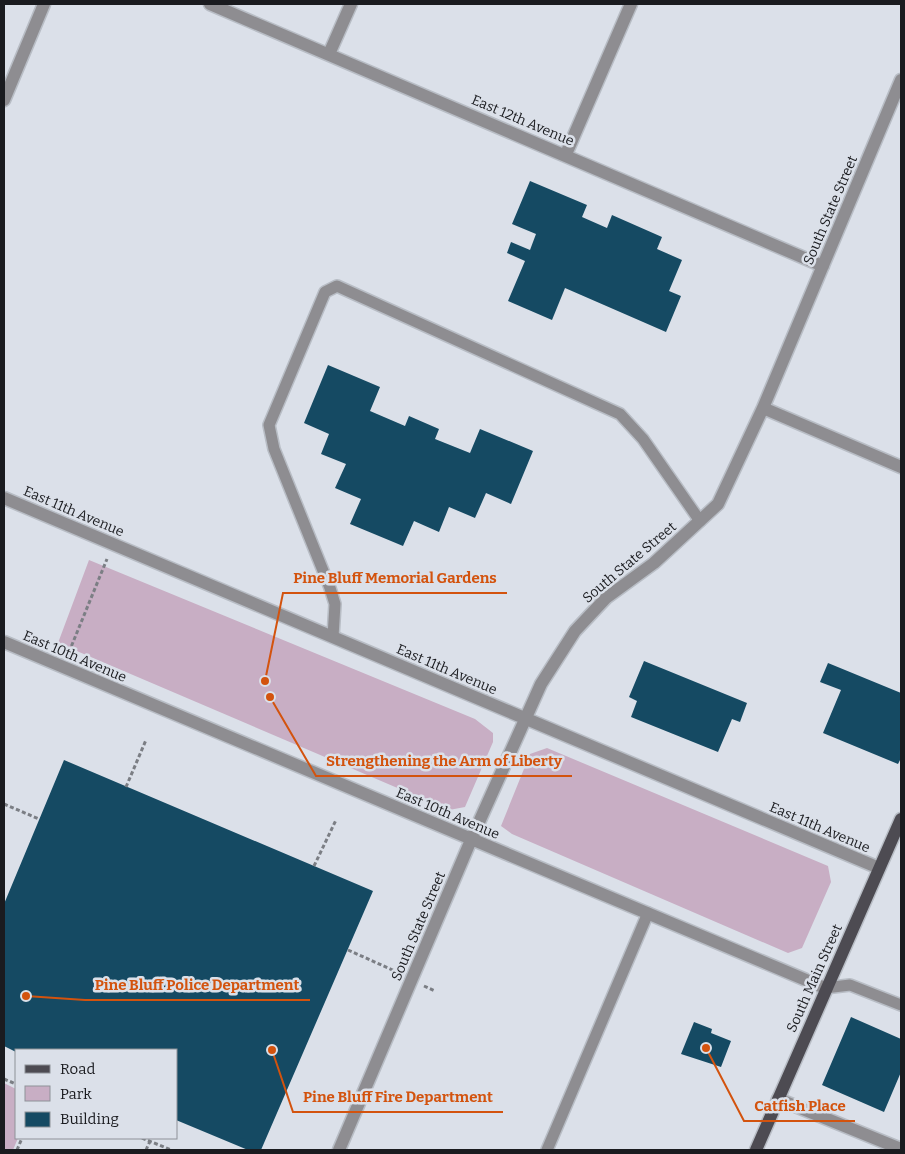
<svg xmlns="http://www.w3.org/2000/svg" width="905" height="1154" font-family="Bitter,serif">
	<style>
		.green { fill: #c8aec4 }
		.building { fill: #154a63 }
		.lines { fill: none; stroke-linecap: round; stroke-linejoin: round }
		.lane-casing { stroke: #b8bdc5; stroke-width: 14 }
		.street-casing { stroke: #b8bdc5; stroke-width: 15 }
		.primary-casing { stroke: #b8bdc5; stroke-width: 15 }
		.path { stroke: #7b7e84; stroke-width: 3; stroke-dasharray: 4 2.5; stroke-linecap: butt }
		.lane { stroke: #8e8d91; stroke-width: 11 }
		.street { stroke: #8e8d91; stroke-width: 12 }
		.primary { stroke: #4d4b52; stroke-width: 12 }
		.labels { text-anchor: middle; stroke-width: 5; stroke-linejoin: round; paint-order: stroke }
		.street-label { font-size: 14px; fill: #1a1b1f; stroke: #dbe0e9 }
		.leader { fill: none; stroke: #d3530e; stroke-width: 2 }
		.callout-dot { fill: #d3530e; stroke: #dbe0e9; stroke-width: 2 }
		.callout-label { font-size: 15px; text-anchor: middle; font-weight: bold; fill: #d3530e; stroke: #dbe0e9; stroke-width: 5; stroke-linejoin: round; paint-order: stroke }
	</style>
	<rect width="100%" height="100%" fill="#dbe0e9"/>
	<path class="green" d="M89,560L475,719L493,733V742L465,807L449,810L58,643Z
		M547,748L828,866L831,882L802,948L788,953L512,834L501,826L530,754Z
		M4,1083L16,1089L18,1138L13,1150H4Z"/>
	<path class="building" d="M530,181L587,205L582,217L607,228L612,215L662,237L657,249L682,260L669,291L681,296L666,332L565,288L552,320L508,301L525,261L507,253L511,242L530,250L536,234L512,224Z
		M328,365L380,387L370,411L405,426L409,416L439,429L435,439L470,453L480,429L533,451L511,504L486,493L475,518L449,507L439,532L414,521L403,546L350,524L361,499L335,488L346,464L321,454L329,434L304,423Z
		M644,661L747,703L740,722L732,719L718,752L631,717L637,701L629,697Z
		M828,663L901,693V758L898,764L823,733L841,690L820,682Z
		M64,760L373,891L261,1150H248L176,1120V1050L16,1052L4,1046V904Z
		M851,1017L901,1039V1072L884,1112L822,1085Z
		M694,1022L712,1029L711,1033L731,1041L721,1067L681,1054Z"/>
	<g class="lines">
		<defs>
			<path id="lane" d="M333,637L335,604L330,588L274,449L269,425L325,292L337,286L620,414L643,439L700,521
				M825,988L850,985L901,1005
				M547,1150L648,913"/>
			<path id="street" d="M210,4L823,266
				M329,54L351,4
				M4,100L44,4
				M566,154L631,4
				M763,408L901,467
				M4,498L879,868
				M4,642L825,988
				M778,1099L901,1149
				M339,1150L471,840L541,684L575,631L606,598L654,563L718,504L763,408L901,80"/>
			<path id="primary" d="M756,1150L901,819"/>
		</defs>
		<use href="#lane" class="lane-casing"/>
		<use href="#street" class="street-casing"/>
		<use href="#primary" class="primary-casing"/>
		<path class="path" d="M69,652L107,559
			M126,787L146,740
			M4,804L39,819
			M314,866L336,820
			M348,950L397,972
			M424,986L435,991
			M4,1079L16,1084
			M142,1138L171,1150
			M17,1150L22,1138
			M146,1150L150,1141"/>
		<use href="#lane" class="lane"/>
		<use href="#street" class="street"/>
		<use href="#primary" class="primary"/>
	</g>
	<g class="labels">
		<g class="street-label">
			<text transform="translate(523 120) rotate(23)" y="5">East 12th Avenue</text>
			<text transform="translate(830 210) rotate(-67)" y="5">South State Street</text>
			<text transform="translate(74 511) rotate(23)" y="5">East 11th Avenue</text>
			<text transform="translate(629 562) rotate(-40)" y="5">South State Street</text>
			<text transform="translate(75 656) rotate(23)" y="5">East 10th Avenue</text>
			<text transform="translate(447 669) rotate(23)" y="5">East 11th Avenue</text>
			<text transform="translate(448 813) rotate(23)" y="5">East 10th Avenue</text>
			<text transform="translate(820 827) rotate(23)" y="5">East 11th Avenue</text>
			<text transform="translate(418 926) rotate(-67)" y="5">South State Street</text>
			<text transform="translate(814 978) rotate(-66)" y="5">South Main Street</text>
		</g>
	</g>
	<path class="leader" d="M265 681L283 593H507M270 697L316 776H572M26 996L85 1000H310M272 1050L293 1112H503M706 1048L744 1121H855"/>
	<g class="callout-dot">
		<circle cx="265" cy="681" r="5"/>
		<circle cx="270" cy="697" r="5"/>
		<circle cx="26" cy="996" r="5"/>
		<circle cx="272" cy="1050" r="5"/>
		<circle cx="706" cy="1048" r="5"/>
	</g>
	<g class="callout-label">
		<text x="395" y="583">Pine Bluff Memorial Gardens</text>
		<text x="444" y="766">Strengthening the Arm of Liberty</text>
		<text x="197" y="990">Pine Bluff Police Department</text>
		<text x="398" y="1102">Pine Bluff Fire Department</text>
		<text x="800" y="1111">Catfish Place</text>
	</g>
	<rect width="905" height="1154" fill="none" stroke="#1a1b1f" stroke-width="10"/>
	<rect x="15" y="1049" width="162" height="90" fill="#dbe0e9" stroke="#8e9198"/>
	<rect x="25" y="1065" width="25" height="8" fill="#4d4b52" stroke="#8e9198"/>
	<text x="60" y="1074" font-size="15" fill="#1a1b1f">Road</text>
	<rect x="25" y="1086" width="25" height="15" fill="#c8aec4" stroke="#8e9198"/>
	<text x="60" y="1099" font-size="15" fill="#1a1b1f">Park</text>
	<rect x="25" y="1112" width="25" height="15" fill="#154a63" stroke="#8e9198"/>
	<text x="60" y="1124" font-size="15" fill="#1a1b1f">Building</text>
</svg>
